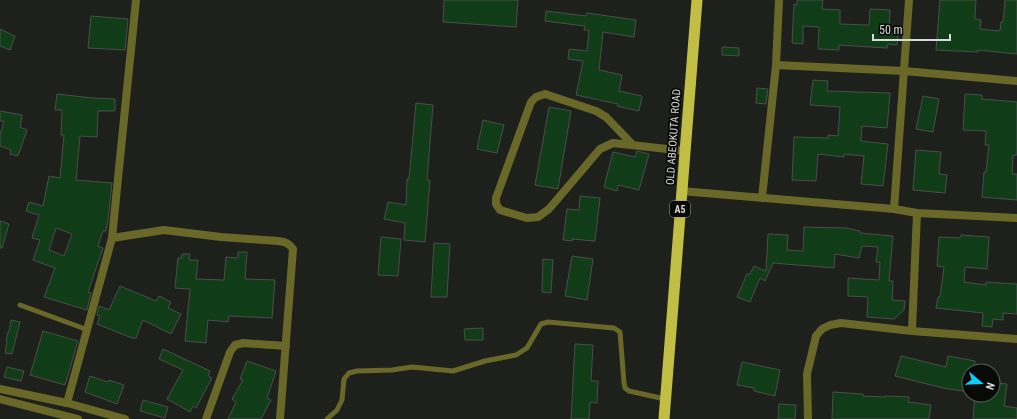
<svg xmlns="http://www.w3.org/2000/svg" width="1017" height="419" font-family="'Roboto Condensed',sans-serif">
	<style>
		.building { fill: #113c18; stroke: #4a4e4a; fill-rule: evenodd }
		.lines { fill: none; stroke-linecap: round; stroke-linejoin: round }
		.service { stroke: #696828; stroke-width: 5 }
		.minor { stroke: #696828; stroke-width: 8 }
		.tertiary { stroke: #696828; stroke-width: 8 }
		.trunk { stroke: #c1be46; stroke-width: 11 }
		.labels { text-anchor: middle; stroke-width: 3.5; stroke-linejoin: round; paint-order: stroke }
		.shield { fill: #090a08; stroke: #9b9c99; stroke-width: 1 }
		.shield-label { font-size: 10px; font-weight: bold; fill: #d9dad7 }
		.street-label { font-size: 11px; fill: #d9dad7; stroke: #090a08 }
	</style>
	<rect width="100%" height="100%" fill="#1e201c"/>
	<path class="building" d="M444,0H518L516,27L443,22Z
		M797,0H823L822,9L840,10V24L869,25L870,9L890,10L889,33L898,34L897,45L888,44L887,48L839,45V50L818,49L819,27L803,26V44L792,43L794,4L797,5Z
		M940,0H976L975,19L981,20L980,29L1000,31L1001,22H1003L1005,0H1017V54L978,50V52L936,50Z
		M546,11L586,16L587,13L636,20L634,37L603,32L599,70L622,75L619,91L642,96L639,111L617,106L618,104L576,95L583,61L568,59L569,49L587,51L589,30H584L585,26L545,21Z
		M91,16L128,19L125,50L88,48Z
		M0,29L15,36L10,50L0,46Z
		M722,47L739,48V56L722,55Z
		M813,80L828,81L827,91L890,93L887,128L862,126L861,141L888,144L883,186L861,184L864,156L844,154V157L818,154L816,181L792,180L794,137L828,138V135L838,136L840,107L810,105Z
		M757,88L768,89L766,104L756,103Z
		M57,94L92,98L115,99V111H98L97,137L80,136L76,180L112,183L108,220L106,231H103L98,246L103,248L88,292L91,293L87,310L44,297L55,268L33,260L40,240L32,238L39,215L26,211L29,202L43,206L49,176L60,178L64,135H61L62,110H55ZM56,228L72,234L64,256L49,250Z
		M965,94L982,95V99L1017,102V155H1013L1012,174H1017V200L982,197L984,172H986L989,145H985L986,131L963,130Z
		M923,96L939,99L933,132L916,129Z
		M416,103L433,105L427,180H430L425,242L404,240L405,223L384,219L388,202L406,205L407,179H409Z
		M549,107L571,111L558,189L535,185Z
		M0,111L22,115L20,127L27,130L18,156L10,154L11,150L0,146V135L4,121H0Z
		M483,120L504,125L497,153L477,149Z
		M916,150L941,152L939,174L947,175L945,193L913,190Z
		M637,151L649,154L639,190L618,185L617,191L604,187L613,152L635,157Z
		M580,196L600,198L595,241L572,239V241L563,240L567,209L579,210Z
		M0,221L9,224L2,248H0Z
		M804,227L846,228L860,231V233L893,236L889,281H893L892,300L905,301L904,310L894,319L867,317L868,297L848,296V278L879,280L880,262H876L878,247L862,246L859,258L835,254L834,268L773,263L765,281L760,278L750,302L737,297L747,274H750L754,266L766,271L768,234L788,235L787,250L803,251Z
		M961,235L989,237L987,269L965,267L964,282L986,285V282L1017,284V314L1003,313V320L993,319L992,327L982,326L983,313L936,308L938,297H940L944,267L937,266L939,237L960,238Z
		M381,237L401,239L398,276L378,275Z
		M434,243L450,244L447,297H431Z
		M238,252H247L245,279L275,280L272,318L229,316L228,322L208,320L206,343L185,341L190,289L175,288L178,258H182V254H190L189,260H198L196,279L224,280L226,257L238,258Z
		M572,256L593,259L587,300L565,296Z
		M543,259L553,260L551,293L542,292Z
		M120,286L156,301L159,296L171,302L168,308L181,314L171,334L143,320L136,338H132L97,324L100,316L97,315L99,306L109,310Z
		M11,320L20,322L12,354L5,353L7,342L6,341L8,332H9Z
		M483,328V340H465L464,329Z
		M43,331L78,341L65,385L30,375Z
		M575,344L593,345L591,381H598L597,403L590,402L589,419H571Z
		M163,349L210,371L208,376L212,378L196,408L193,406L190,412L167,399L183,370L159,359Z
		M901,356L946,367L948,356L975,361L974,371H969V392L943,388L895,376Z
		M247,361L276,371L267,398L271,400L261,419H228L236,402L232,399L243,380L240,379Z
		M742,362L780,370L775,396L754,391V388L737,385Z
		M7,367L24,371L21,381L4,377Z
		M90,376L108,382L109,380L124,385L117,404L85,392Z
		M993,383L1007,384L1004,406L1017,408V419H973L975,395H993Z
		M833,392L863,394V396L885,397V396L909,397L908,402L931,405L929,419H832Z
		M143,400L168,407L165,418L140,411Z
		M779,404L796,405L795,419H778Z"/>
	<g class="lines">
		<path class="service" d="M20,305L88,330
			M327,419L337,410L342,400L344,379L349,373L357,371L392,370L412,367L453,371L485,361L516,355L527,348L541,324L548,322L614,328L620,332L624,383L625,388L629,391L665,399"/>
		<path class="minor" d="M776,65L904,71L1017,81
			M633,145L606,117L596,111L545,94L536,97L531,102L496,198V204L500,210L527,218L538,217L549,209L600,149L613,143L685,151
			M681,191L894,209L917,213L1017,218
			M762,198L776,65L779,0
			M894,209L909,0
			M112,238L164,230L221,237L278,241C285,242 289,243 293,249L280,419
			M912,331L917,213
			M67,403L112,238L136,0
			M206,419L230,352L235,345L243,343L286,346
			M808,419L807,374L816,336L822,329L830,325L841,323L912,331L1017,339"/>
		<path class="tertiary" d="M0,389L67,403L125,419
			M0,399L78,419"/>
		<path class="trunk" d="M664,419L697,0"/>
	</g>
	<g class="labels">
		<rect class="shield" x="670" y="201" width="20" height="16" rx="3"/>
		<g class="shield-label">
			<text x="680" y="213">A5</text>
		</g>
		<g class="street-label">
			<text transform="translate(673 137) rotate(-86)" y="4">OLD ABEOKUTA ROAD</text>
		</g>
	</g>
	<g transform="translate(981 383) rotate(109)"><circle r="19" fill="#090a08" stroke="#5c5d5b"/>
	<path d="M0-3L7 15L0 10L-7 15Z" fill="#11cafa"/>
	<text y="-6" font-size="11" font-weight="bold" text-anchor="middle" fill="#d9dad7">N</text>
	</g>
	<path d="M873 34v6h77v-6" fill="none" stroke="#d9dad7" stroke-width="2"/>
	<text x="879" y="34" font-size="12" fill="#d9dad7" stroke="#090a08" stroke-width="3" paint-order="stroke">50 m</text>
</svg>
